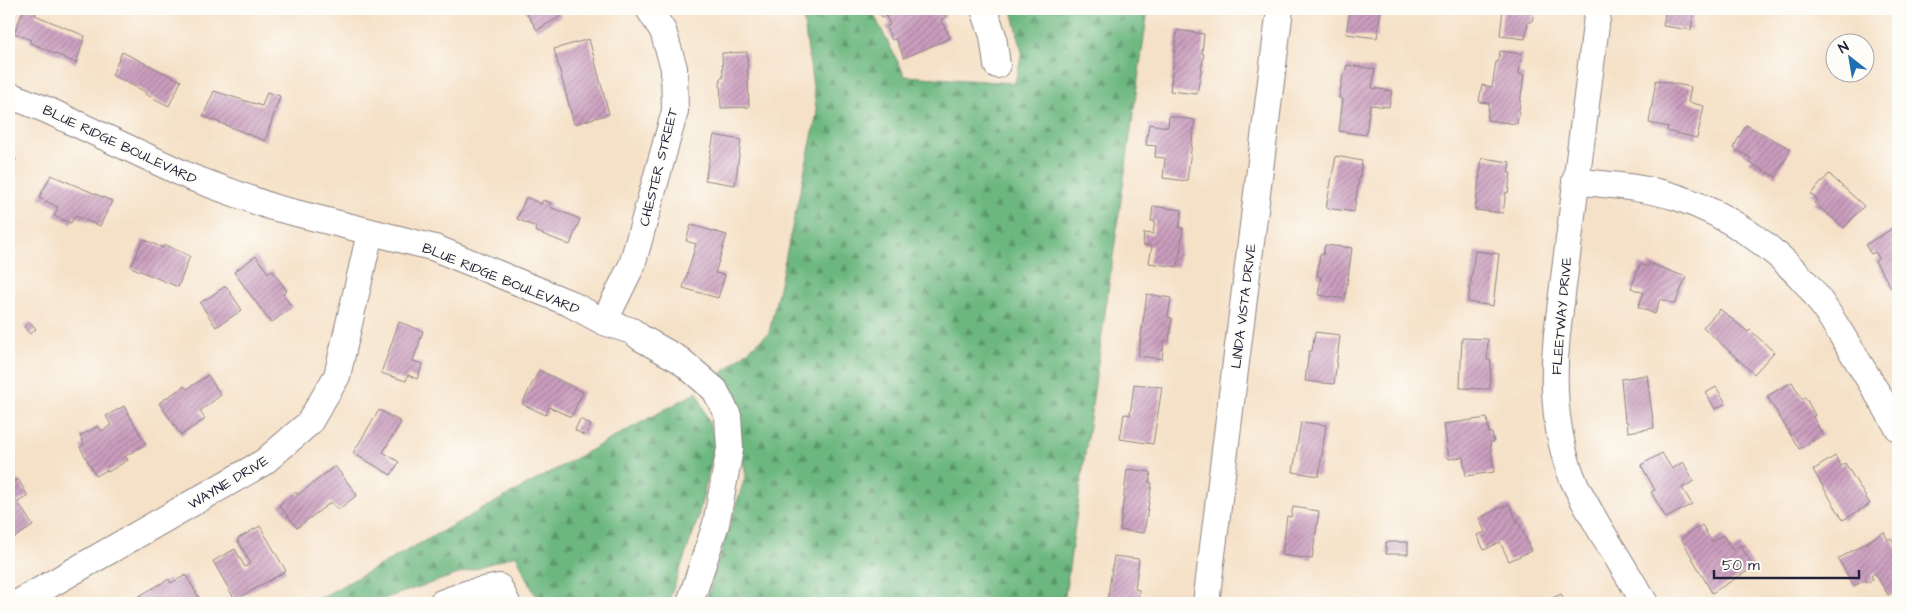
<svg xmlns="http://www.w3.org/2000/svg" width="1907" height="612" font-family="'Architects Daughter',sans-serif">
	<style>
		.forest { fill: url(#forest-firs); stroke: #476c5d }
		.building { fill: url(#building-hatch) }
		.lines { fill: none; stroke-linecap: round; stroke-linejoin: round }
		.minor-casing { stroke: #8c8281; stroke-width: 28 }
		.minor { stroke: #fff; stroke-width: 26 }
		.labels { text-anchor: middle; stroke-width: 4; stroke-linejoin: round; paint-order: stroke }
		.street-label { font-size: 14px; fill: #22223b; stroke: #fdfcf7 }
	</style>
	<defs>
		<pattern id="forest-firs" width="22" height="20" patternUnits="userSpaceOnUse" patternTransform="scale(1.25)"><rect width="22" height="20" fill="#6cb77f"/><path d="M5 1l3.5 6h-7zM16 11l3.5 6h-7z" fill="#589469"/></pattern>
		<pattern id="building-hatch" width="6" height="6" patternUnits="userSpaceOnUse" patternTransform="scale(1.25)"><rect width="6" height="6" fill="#cb9dbe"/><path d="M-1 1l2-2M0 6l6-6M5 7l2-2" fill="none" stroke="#a4809c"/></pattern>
	</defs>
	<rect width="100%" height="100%" fill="#fdfcf7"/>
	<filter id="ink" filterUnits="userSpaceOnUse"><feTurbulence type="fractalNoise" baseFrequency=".02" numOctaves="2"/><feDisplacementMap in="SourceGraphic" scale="10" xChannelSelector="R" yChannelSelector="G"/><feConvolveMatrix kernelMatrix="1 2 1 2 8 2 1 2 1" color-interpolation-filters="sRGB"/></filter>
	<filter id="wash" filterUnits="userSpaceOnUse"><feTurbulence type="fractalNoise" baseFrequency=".0096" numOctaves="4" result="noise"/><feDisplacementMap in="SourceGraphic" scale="20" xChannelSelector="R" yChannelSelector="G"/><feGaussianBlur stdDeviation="1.12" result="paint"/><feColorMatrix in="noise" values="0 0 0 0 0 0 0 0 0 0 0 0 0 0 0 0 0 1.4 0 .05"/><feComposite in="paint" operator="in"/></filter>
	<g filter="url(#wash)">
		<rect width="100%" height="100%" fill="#f5e1c7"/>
		<path class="forest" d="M802,9H871L905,76L1015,83L1022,52L1012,9H1148L1064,603H705L746,474L722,373L769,333L817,114Z
			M697,392L716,442L697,522L668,603H539L516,555L386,598L376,603H311Z"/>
		<g id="blocks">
			<path class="building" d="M24,9H38L35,15L85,36L76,63L29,42L31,40L14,33Z
				M524,9H556L561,16L537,30Z
				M878,9H942L946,17L941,19L950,38L904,58L896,39L892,40L886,27L890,25L886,16L882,17Z
				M1350,9H1381L1377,38L1346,34Z
				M1503,9H1534L1532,22H1528L1525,39L1500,36Z
				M1666,9H1694L1691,30L1663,26Z
				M1177,30L1204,34L1202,53L1204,54L1197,94L1170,91Z
				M589,39L609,114L574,124L554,49Z
				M1500,51L1522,54L1519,74L1524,75L1517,124L1487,120L1489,103L1479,102L1482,85L1492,87L1496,62H1498Z
				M122,52L181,81L169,106L145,94L146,92L112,75Z
				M747,52L749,107L721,108L720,78H723L722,53Z
				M1347,65L1375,69L1372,88L1392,91L1389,107L1370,105L1366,135L1339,131L1343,99L1339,98L1343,74L1345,75Z
				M1656,80L1691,87L1688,102L1704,106L1697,138L1667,131L1668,127L1649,123Z
				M214,91L262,106L267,92L280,96L265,141L203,116Z
				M1169,116L1195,120L1187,181L1163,178L1165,158L1155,157L1156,146L1146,145L1149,124L1168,127Z
				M1746,125L1791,149L1776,177L1748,162L1751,158L1733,148Z
				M714,135L741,140L735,185L705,180Z
				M9,156L16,159L9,177Z
				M1336,156L1362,161L1354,212L1326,208Z
				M1482,158L1510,162L1508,173H1511L1508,193L1506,192L1503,213L1475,210Z
				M1829,174L1864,206L1844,228L1814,203L1818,200L1811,194Z
				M51,175L112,201L100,226L75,216L71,223L54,216L58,207L39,198Z
				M526,197L541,204L543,200L551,203L550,207L580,219L570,245L535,231L536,227L517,219Z
				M1153,206L1182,210L1179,228H1183L1178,267L1149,263L1152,246L1143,245L1144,233L1153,234L1155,221H1151Z
				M691,225L727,235L715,273L725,275L718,298L683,288L696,244L686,241Z
				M1892,229L1898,239V294L1896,295L1875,261L1879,258L1875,252L1871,254L1865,245Z
				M143,239L163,248L165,245L190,256L178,287L131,267Z
				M1325,245L1352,248L1345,299L1318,295L1321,277L1317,276L1320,254L1323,255Z
				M1475,251L1499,254L1493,306L1468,302Z
				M256,256L268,273L272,270L287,291L283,294L292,307L271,323L234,272Z
				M1649,263L1686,277L1675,304L1660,299L1655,314L1638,307L1644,293L1631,288L1640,264L1648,267Z
				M226,286L242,310L216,327L200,303Z
				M1147,294L1171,298L1168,317L1172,318L1169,341H1164L1162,359L1138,356Z
				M1720,309L1748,332L1750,330L1774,352L1754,374L1703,327Z
				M30,322L36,329L30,334L24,327Z
				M399,322L423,331L413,361L423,364L417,379L408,375L406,381L381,373Z
				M1315,332L1340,335L1334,384L1305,381L1309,351H1312Z
				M1462,338L1488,339L1487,360H1491L1490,389L1460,388Z
				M539,370L583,392L571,417L549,407L546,415L522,404Z
				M208,375L221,395L200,411L205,419L181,435L159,403L184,386L187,389Z
				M1647,375L1654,428L1628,432L1627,421H1625L1621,379Z
				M1792,382L1802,399L1805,397L1815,415L1813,417L1823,435L1799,449L1767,396Z
				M1134,384L1162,387L1153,444L1120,439L1124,414L1130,415Z
				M1716,387L1726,403L1715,409L1706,393Z
				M124,406L146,444L125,456L128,460L108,472L107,470L96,476L80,447L84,444L80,436L98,426L102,431L111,425L106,416Z
				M379,410L401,422L383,452L399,462L391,475L353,453Z
				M1487,418L1489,433H1492L1494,442H1490L1494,472L1466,476L1463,457L1449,459L1444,424Z
				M580,419L591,425L585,436L575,430Z
				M1301,422L1326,425L1319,476L1293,472Z
				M1662,453L1672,469L1683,462L1694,481L1682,488L1692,504L1666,518L1651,492L1655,490L1641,465Z
				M1835,456L1841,466L1845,463L1870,504L1843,520L1813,470Z
				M335,466L357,495L338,510L331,502L297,528L279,505L296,492L298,495Z
				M1127,469L1151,472L1149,482L1152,483L1144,533L1120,530Z
				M18,479L28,496L18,502L33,526L9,541V485Z
				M1509,504L1517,521L1518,520L1531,551L1509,561L1500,542L1484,550L1477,535L1485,532L1479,518Z
				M1293,507L1319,511L1312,559L1282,555L1287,516L1291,517Z
				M1702,525L1712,542L1723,535L1732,550L1740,545L1754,567L1712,593L1681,538Z
				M260,526L286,571L235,600L213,561L235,549L245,567L250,563L237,539Z
				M1884,532L1888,540L1891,538L1898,550V589L1888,595L1875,573L1871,576L1873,579L1867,583L1865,580L1854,586L1838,559Z
				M1386,542H1408V554H1386Z
				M1114,556L1139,559L1135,589L1139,590L1138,603H1107Z
				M186,575L202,603H133L132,600L169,579L171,583Z
				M1561,594L1565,603H1542Z"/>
		</g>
	</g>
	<g filter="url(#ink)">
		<use href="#blocks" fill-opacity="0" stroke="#8c8281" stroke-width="1"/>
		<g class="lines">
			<defs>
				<path id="minor" d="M984,9L993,36L997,65
					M1598,9L1557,334C1552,382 1554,431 1572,477C1580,496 1591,513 1601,531C1616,555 1630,579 1645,603
					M9,95L47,110L190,177L272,207L435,248L569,303L604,322L632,331L641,338L680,360L715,390L728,416L730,449L716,524L690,603
					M1575,181C1610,185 1646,187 1679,198C1728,215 1773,246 1807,284C1824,304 1837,328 1851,350C1867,376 1883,402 1898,428
					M604,322L632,265L675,111L674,68L663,31L649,9
					M18,603L264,462L309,423L337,376L370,233
					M442,603L469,593L499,587L507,603
					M1206,603L1280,9"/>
			</defs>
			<use href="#minor" class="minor-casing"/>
			<use href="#minor" class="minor"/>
		</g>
	</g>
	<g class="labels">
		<g class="street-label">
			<text transform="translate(120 144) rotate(25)" y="5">BLUE RIDGE BOULEVARD</text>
			<text transform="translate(658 167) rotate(-76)" y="5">CHESTER STREET</text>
			<text transform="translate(501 278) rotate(22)" y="5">BLUE RIDGE BOULEVARD</text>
			<text transform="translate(1243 306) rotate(-83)" y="5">LINDA VISTA DRIVE</text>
			<text transform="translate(1561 316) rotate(-85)" y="5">FLEETWAY DRIVE</text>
			<text transform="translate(228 482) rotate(-31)" y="5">WAYNE DRIVE</text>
		</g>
	</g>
	<rect width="1907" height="612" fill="none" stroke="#fdfcf7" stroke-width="30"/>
	<g transform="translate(1850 58) rotate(329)"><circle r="24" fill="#fdfcf7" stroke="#a5a5ac"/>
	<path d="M0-4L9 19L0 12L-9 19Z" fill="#1f6fb2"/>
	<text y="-8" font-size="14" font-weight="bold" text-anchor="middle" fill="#22223b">N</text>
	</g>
	<path d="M1714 570v8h145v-8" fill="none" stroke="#22223b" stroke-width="2.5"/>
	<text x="1722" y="570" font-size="15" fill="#22223b" stroke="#fdfcf7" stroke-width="4" paint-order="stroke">50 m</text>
</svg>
